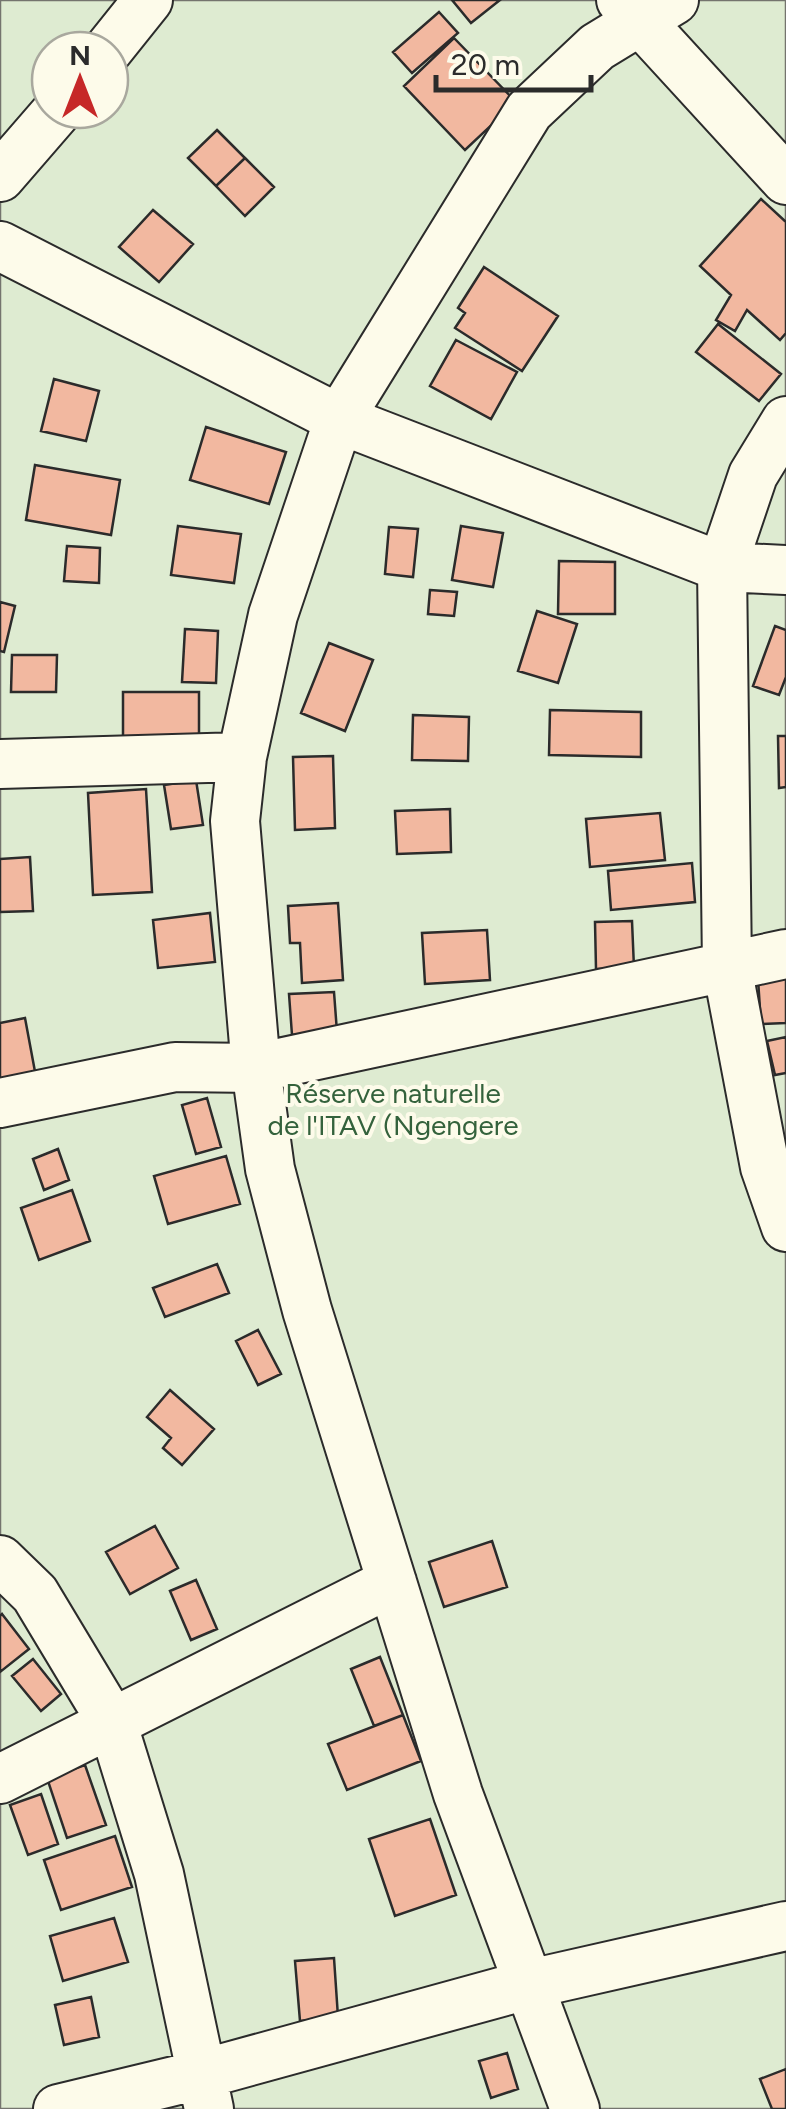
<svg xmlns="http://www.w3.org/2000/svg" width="786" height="2109" font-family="Figtree,sans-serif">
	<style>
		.green { fill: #deebd1; stroke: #74746e; stroke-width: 2.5; fill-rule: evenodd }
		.building { fill: #f2b8a0; stroke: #2b2b2b; stroke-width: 2.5 }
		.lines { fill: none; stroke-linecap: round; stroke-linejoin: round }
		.street-casing { stroke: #2b2b2b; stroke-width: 52 }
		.street { stroke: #fdfbea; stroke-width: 48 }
		.labels { text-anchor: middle; stroke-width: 8; stroke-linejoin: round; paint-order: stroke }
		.park-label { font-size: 28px; fill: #34623c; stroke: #fdfbea }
	</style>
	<rect width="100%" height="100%" fill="#fdfbea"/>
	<path class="green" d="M0,0H786V2109H0ZM50,50H110V110H50Z"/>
	<path class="building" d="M452,0H500L471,23Z
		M439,12L458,33L412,73L393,52Z
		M454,38L516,102L465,150L404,86Z
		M217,130L245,158L216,186L188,158Z
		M245,158L274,187L245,216L216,186Z
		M761,199L786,222V333L780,340L747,310L735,331L716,320L731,295L700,266Z
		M153,210L193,244L159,282L119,247Z
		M484,267L558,316L522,371L455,328L465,313L458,308Z
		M718,324L781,374L759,401L696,352Z
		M456,340L517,372L491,419L430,386Z
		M54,379L99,391L86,441L41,431Z
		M206,427L286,452L269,504L190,480Z
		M35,465L120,480L111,535L26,520Z
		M178,526L241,534L234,583L171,575Z
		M461,526L503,533L493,587L452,580Z
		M389,527L418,529L413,577L385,574Z
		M67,546L100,548L99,583L64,581Z
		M559,561L615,562V614H558Z
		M430,590L457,592L454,616L428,614Z
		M0,602L15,606L4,652L0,651Z
		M537,611L577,624L558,683L518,671Z
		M775,626L786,630V677L779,695L753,686Z
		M185,629L218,631L216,683L182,682Z
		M329,643L373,660L345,731L301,713Z
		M12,655H57L56,692H11Z
		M123,692H199V744H123Z
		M550,710L641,712V757L549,755Z
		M413,715L469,717L468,761L412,760Z
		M778,736H786V787L779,788Z
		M333,756L335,828L295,830L293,757Z
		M196,780L203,825L171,829L164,785Z
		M146,789L152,892L93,895L88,793Z
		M450,809L451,852L397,854L395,811Z
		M660,813L665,860L590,867L586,819Z
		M30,857L33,911L0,912V859Z
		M692,863L695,902L611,910L608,871Z
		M338,903L343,980L302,983L300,943H290L288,906Z
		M210,913L215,962L158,968L153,920Z
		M632,921L634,968L596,969L595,922Z
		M487,930L490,980L425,984L422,933Z
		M786,977V1023L761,1024L758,979Z
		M334,992L337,1032L292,1035L289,994Z
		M25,1018L36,1077L0,1084V1023Z
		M786,1037V1073L775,1075L767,1041Z
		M207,1098L221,1147L196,1154L182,1105Z
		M58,1149L69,1180L44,1190L33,1159Z
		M226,1156L240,1204L168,1224L154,1176Z
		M72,1190L90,1241L39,1260L21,1208Z
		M217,1264L229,1293L165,1317L153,1288Z
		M258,1330L281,1374L258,1385L236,1341Z
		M170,1390L214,1429L182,1465L163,1448L171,1438L147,1417Z
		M155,1526L178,1568L130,1594L106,1552Z
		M492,1541L507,1587L444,1607L429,1562Z
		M196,1580L217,1629L191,1640L170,1591Z
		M2,1614L29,1649L0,1672V1616Z
		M380,1657L403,1715L374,1726L351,1669Z
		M33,1659L61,1694L41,1711L12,1676Z
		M403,1715L421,1761L347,1790L328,1744Z
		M85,1765L106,1825L67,1838L47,1778Z
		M41,1794L58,1844L28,1855L10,1805Z
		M430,1819L456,1895L395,1916L369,1839Z
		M115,1836L132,1887L61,1910L44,1860Z
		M114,1918L128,1962L63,1981L50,1936Z
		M334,1958L338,2017L300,2021L295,1961Z
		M91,1997L99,2037L64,2045L55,2005Z
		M507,2053L518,2089L491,2098L479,2061Z
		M786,2069V2109H772L760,2079Z"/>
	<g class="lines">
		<defs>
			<path id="street" d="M621,0L786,180
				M108,50L148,0
				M0,177L58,110
				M0,246L339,419L722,567L786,570
				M786,421L753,475L722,567L727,967L765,1167L786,1227
				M0,764L242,757
				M0,1103L175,1067L256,1068L786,954
				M0,1560L35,1594L112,1722L159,1874L209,2109
				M0,1779L392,1582
				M58,2109L199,2075L530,1984L786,1926
				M575,2109L458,1794L307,1310L270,1169L256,1068L235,821L242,757L273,615L339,419L529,111L597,47L674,0"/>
		</defs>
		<use href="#street" class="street-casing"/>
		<use href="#street" class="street"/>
	</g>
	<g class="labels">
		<g class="park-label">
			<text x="393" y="1103">Réserve naturelle<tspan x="393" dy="32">de l'ITAV (Ngengere</tspan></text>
		</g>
	</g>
	<g transform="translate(80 80)"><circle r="48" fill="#fdfbea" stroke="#a9a89e" stroke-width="2.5"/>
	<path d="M0-8L18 38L0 25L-18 38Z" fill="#c62828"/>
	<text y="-15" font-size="28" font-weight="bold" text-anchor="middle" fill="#2b2b2b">N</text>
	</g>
	<path d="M436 75v15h155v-15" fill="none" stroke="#2b2b2b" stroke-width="5"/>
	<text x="451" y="75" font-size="30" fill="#2b2b2b" stroke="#fdfbea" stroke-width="8" paint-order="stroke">20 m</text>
</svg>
